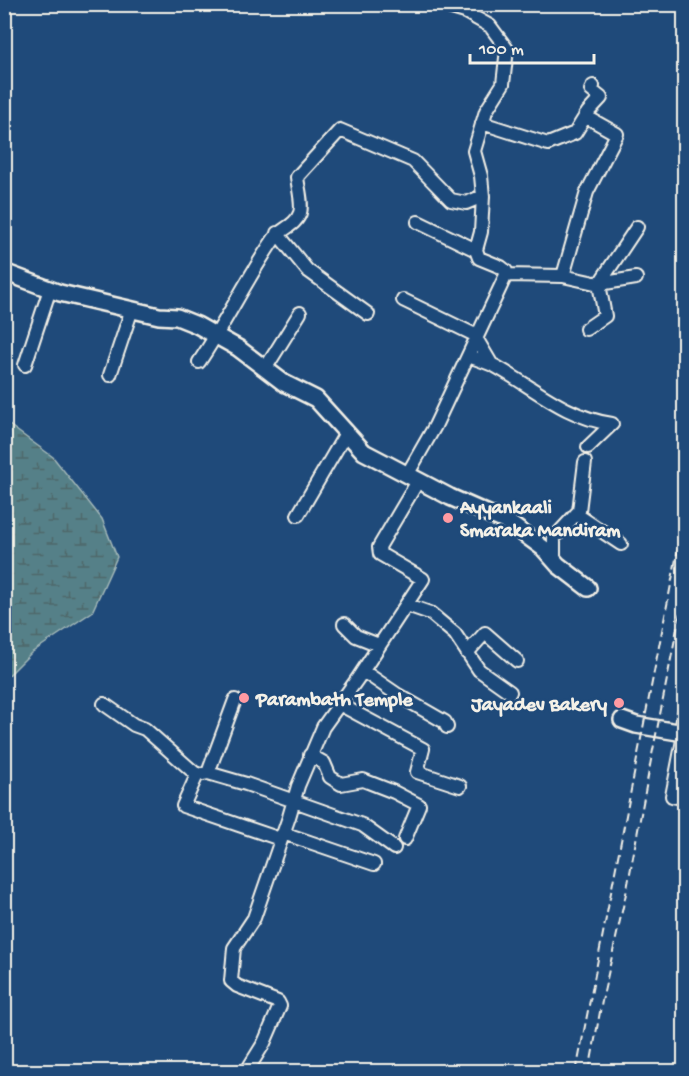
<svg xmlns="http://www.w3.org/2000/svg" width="689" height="1076" font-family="'Gochi Hand',sans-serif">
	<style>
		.wetland { fill: url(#wetland-marsh); stroke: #a4b8b8; stroke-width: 1.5 }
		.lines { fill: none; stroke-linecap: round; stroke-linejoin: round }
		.minor-casing { stroke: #f4f1e8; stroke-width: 16 }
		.major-casing { stroke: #f4f1e8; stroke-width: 20 }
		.minor { stroke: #1f4a7a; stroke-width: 12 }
		.major { stroke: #1f4a7a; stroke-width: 15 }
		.rail { stroke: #f4f1e8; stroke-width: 2; stroke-dasharray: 9 4.5; stroke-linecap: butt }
		.poi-dot { fill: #ff9aa2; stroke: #1f4a7a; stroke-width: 2 }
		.labels { text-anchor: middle; stroke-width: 5; stroke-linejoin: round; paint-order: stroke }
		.poi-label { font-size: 20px; font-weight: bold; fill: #f4f1e8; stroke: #1f4a7a; text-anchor: start }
	</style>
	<defs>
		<pattern id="wetland-marsh" width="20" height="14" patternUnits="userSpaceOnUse" patternTransform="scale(1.5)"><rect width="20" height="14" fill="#548088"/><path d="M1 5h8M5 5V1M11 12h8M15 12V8" fill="none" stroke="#4f676a"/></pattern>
	</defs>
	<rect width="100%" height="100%" fill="#1f4a7a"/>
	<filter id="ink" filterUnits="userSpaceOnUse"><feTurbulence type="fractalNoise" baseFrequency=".0167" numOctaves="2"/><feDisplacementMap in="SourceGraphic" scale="12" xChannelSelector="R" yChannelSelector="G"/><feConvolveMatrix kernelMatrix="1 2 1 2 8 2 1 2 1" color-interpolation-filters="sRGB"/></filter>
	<g filter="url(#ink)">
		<path class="wetland" d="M5,422L53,457L102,519L117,557L92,612L31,653L5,679Z"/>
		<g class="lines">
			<defs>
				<path id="minor" d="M438,4L465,12
					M585,116L617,134L587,192L563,276L599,284L637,227
					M482,123L548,144L575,133L588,112L601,98L591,90L593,86
					M418,222L476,250
					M277,233L307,270L368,314
					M506,275L563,276
					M403,300L477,336
					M586,329L605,316L599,284L636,278
					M476,338L492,365
					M468,356C477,359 486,362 495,366C535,388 565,417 612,424L588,447
					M199,362C226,322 247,278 274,239C281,228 295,227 300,213C303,204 298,187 297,177L340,130L413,161L451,200L466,203L483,196L481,176L474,151L486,111L503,84L507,49L490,26L465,12L462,4
					M25,365L50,289
					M265,369L300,313
					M110,375L132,309
					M407,475L435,426L506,275V271L501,267L479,258L476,250L481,232L483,196
					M576,514L621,544
					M298,515L346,433
					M554,561V538L579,511L585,462
					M407,605L430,613L455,634L479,670L510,692
					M344,624L356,636L379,645
					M467,653L485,633L517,661
					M363,671L398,695L445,722L447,727
					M235,700L208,773L246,784L362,825L394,848
					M104,704L134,725L145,729L197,775
					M339,704L423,749L417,772L460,786
					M681,732L684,713
					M684,735L672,796L684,798
					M310,755L324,763L330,777L341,784L363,780L394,792L419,805L405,839
					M208,773L197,775L183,806L280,839
					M283,833L374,864
					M246,1072L264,1043L280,1006L278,1002L237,986L231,981L234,948L254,918L289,817L298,786L323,727L358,678L423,579L380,554L379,547L418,481"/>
				<path id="major" d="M4,272L60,293L159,316L177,317L197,325L238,348L284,383L316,399L364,452L450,497L509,523L543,548L558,565L588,588
					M622,720L636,725L684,733"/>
			</defs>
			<use href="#minor" class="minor-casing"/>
			<use href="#major" class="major-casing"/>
			<use href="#minor" class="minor"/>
			<use href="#major" class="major"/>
			<path class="rail" d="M576,1072L684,518
				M589,1072L602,1001L627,889L651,760L684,593"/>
		</g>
	</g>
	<g class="poi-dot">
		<circle cx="448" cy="518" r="6"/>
		<circle cx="244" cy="698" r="6"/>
		<circle cx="619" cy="703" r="6"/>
	</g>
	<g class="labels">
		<g class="poi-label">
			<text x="460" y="513">Ayyankaali<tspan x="460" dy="23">Smaraka Mandiram</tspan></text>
			<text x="256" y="705">Parambath Temple</text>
			<text x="607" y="710" text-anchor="end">Jayadev Bakery</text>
		</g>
	</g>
	<rect width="689" height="1076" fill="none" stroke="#1f4a7a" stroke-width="24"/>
	<rect x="12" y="12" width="665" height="1052" fill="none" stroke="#f4f1e8" stroke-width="2" filter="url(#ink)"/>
	<path d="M470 54v9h124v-9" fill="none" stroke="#f4f1e8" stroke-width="3"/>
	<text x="479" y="54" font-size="18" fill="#f4f1e8" stroke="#1f4a7a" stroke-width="4.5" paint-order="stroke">100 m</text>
</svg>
